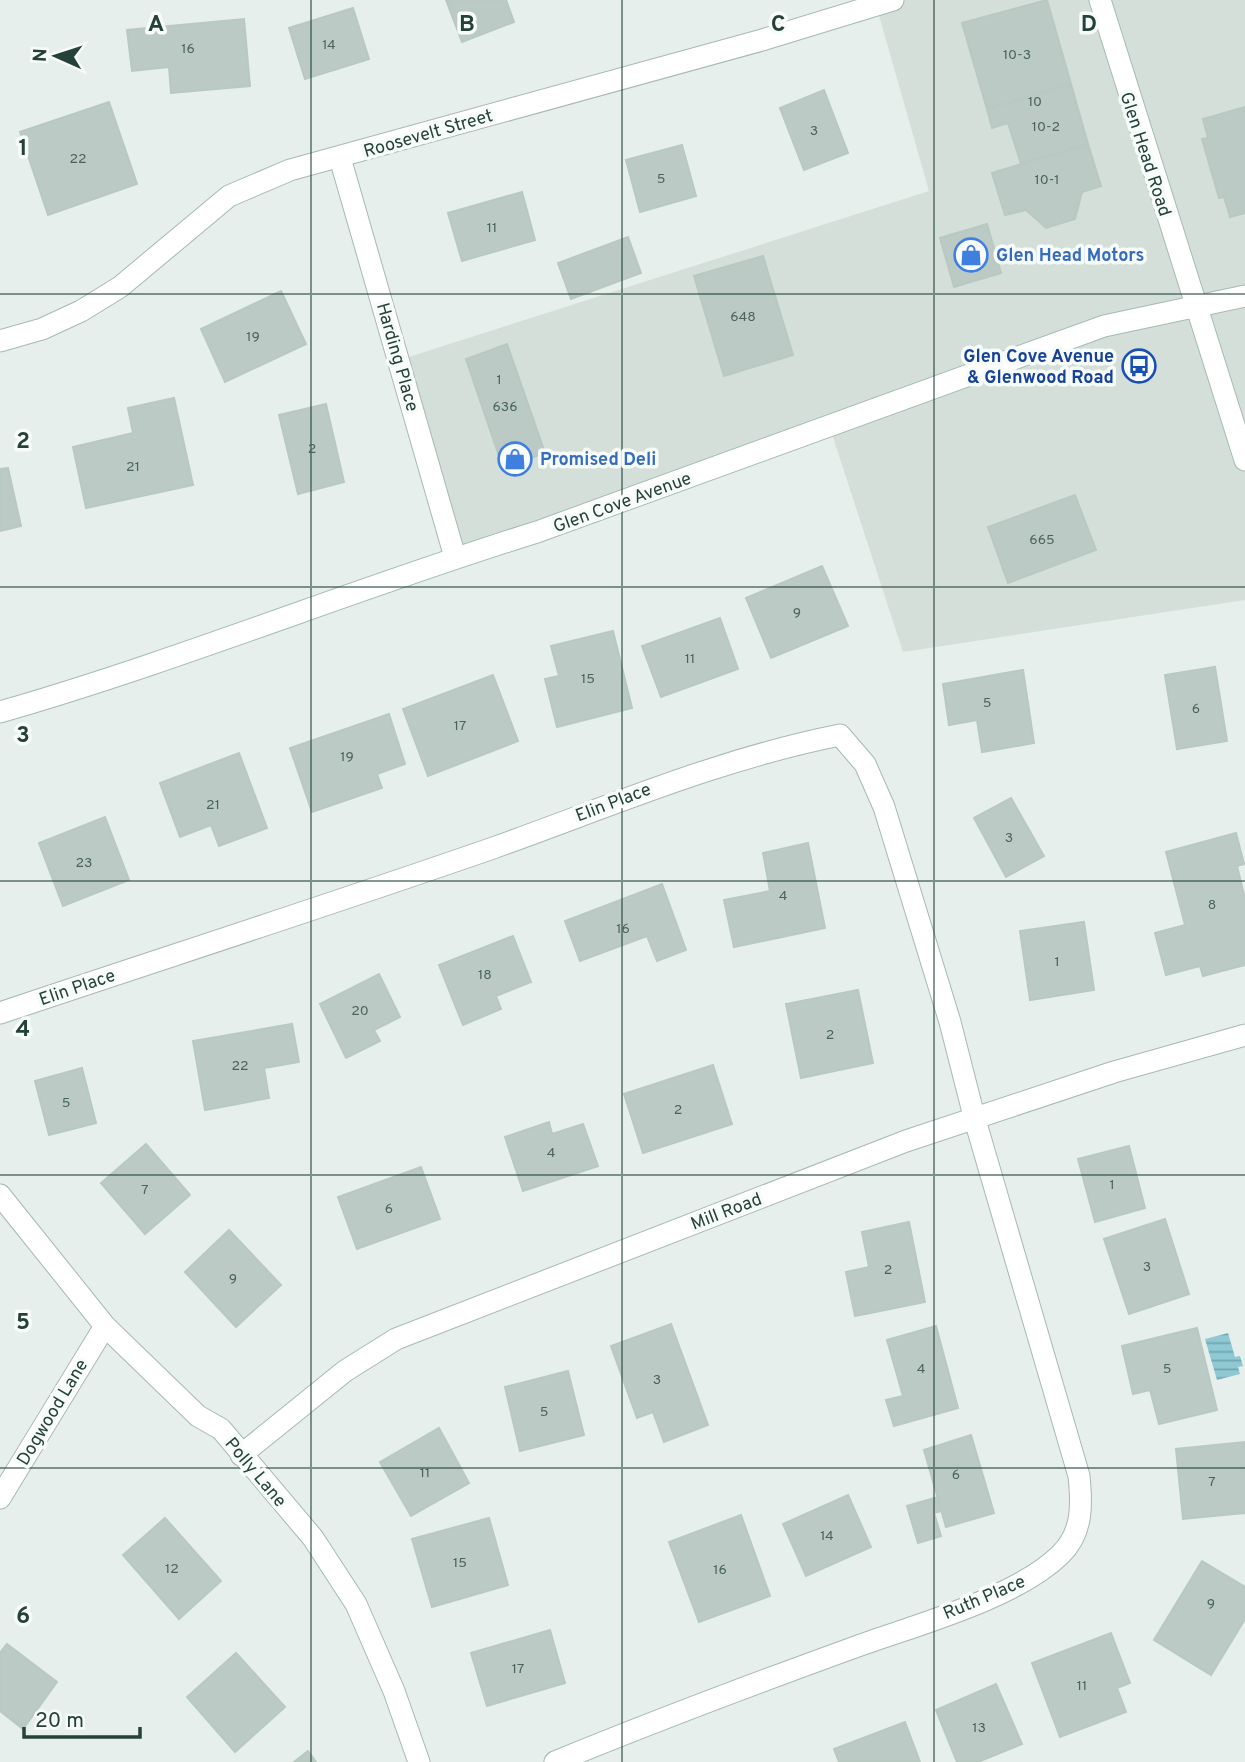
<svg xmlns="http://www.w3.org/2000/svg" width="1245" height="1762" font-family="Overpass,sans-serif">
	<style>
		.built { fill: #d4dfda }
		.water { fill: url(#water-rules) }
		.building { fill: #bbcac4; stroke: #b8c9c2; stroke-width: 2 }
		.lines { fill: none; stroke-linecap: round; stroke-linejoin: round }
		.street-casing { stroke: #a8b8b2; stroke-width: 23 }
		.secondary-casing { stroke: #a4bbb3; stroke-width: 23 }
		.street { stroke: #fff; stroke-width: 21 }
		.secondary { stroke: #fff; stroke-width: 21 }
		.grid { fill: none; stroke: #24423a; stroke-width: 2; stroke-opacity: 0.55 }
		.labels { text-anchor: middle; stroke-width: 7; stroke-linejoin: round; paint-order: stroke }
		.number-label { font-size: 14px; fill: #4a645c }
		.street-label { font-size: 18px; fill: #24423a; stroke: #f7fbf9 }
		.shop-label { font-size: 18px; font-weight: bold; fill: #366cbe; stroke: #f7fbf9; text-anchor: start }
		.transit-label { font-size: 18px; font-weight: bold; fill: #164399; stroke: #f7fbf9; text-anchor: end }
		.grid-label { font-size: 23px; text-anchor: middle; font-weight: bold; fill: #24423a; stroke: #f7fbf9; stroke-width: 7; stroke-linejoin: round; paint-order: stroke }
	</style>
	<defs>
		<pattern id="water-rules" width="6" height="5" patternUnits="userSpaceOnUse" patternTransform="scale(1.75)"><rect width="6" height="5" fill="#8ec9d4"/><path d="M0 2.5h6" fill="none" stroke="#74a5ad"/></pattern>
	</defs>
	<rect width="100%" height="100%" fill="#e6efeb"/>
	<path class="built" d="M864,0H1245V600L903,652L829,425L454,561L393,362L929,191L876,5Z"/>
	<path class="water" d="M1228,1333L1235,1357L1240,1356L1243,1366L1238,1367L1240,1374L1217,1380L1205,1339Z"/>
	<path class="building" d="M446,0H506L514,22L462,42Z
		M1047,0L1071,84L987,109L962,23Z
		M353,8L369,59L305,79L289,28Z
		M244,19L250,86L171,93L169,67L132,71L127,30Z
		M1071,84L1088,144L1021,164L1008,123L992,128L987,109Z
		M824,90L848,153L804,170L780,108Z
		M109,102L137,184L48,215L20,132Z
		M1245,107V213L1230,217L1224,197L1219,198L1202,139L1208,138L1203,119Z
		M1088,144L1101,186L1082,192L1075,219L1046,228L1026,210L1005,215L992,173Z
		M682,145L696,196L640,212L626,160Z
		M522,192L535,240L462,261L448,213Z
		M987,224L1001,273L954,287L940,238Z
		M628,237L641,273L571,299L558,263Z
		M763,256L793,355L724,376L694,276Z
		M281,291L306,344L225,382L201,329Z
		M507,344L545,453L503,468L466,359Z
		M174,398L193,485L86,508L73,447L133,433L128,408Z
		M326,404L344,482L298,494L279,415Z
		M8,468L21,526L0,531V469Z
		M1075,495L1096,550L1008,583L988,527Z
		M822,566L848,626L771,658L746,598Z
		M720,618L738,669L661,697L642,646Z
		M613,631L632,708L557,727L545,679L559,676L551,646Z
		M1215,667L1227,741L1177,749L1165,675Z
		M1023,670L1034,743L982,752L977,720L949,725L943,684Z
		M493,675L518,741L428,776L403,709Z
		M389,714L405,764L377,774L382,788L312,812L290,748Z
		M239,753L267,828L219,846L211,825L180,837L160,783Z
		M1011,798L1044,856L1006,877L974,818Z
		M105,817L129,880L63,906L39,843Z
		M1236,833L1244,864L1237,866L1245,899V965L1203,976L1200,966L1166,975L1155,933L1185,925L1166,852Z
		M808,843L825,928L734,947L724,900L770,891L763,853Z
		M662,884L686,950L657,961L647,936L580,961L565,921Z
		M1084,922L1094,990L1030,1000L1020,931Z
		M513,936L531,982L496,996L501,1009L463,1025L439,965Z
		M379,974L400,1017L374,1030L380,1041L346,1058L320,1004Z
		M858,990L873,1063L801,1078L786,1004Z
		M292,1024L299,1062L264,1068L269,1098L205,1110L193,1041Z
		M713,1065L732,1124L643,1153L624,1094Z
		M82,1068L96,1123L49,1135L35,1081Z
		M549,1122L552,1134L583,1124L598,1166L523,1191L505,1137Z
		M146,1144L190,1195L145,1234L101,1183Z
		M1129,1146L1145,1208L1095,1222L1078,1159Z
		M421,1167L440,1219L357,1249L338,1197Z
		M1165,1219L1189,1294L1129,1314L1104,1239Z
		M909,1222L925,1302L855,1316L846,1272L869,1267L862,1232Z
		M229,1230L281,1285L236,1327L185,1272Z
		M671,1324L708,1425L664,1442L653,1412L637,1418L611,1346Z
		M936,1326L958,1408L894,1426L886,1400L903,1396L887,1340Z
		M1197,1328L1217,1410L1159,1424L1150,1390L1133,1394L1122,1346Z
		M568,1371L584,1435L520,1451L505,1387Z
		M439,1428L469,1483L411,1516L380,1462Z
		M971,1435L994,1513L946,1527L924,1450Z
		M1245,1442V1513L1183,1519L1176,1449Z
		M848,1495L871,1547L806,1576L783,1524Z
		M938,1497L941,1511L934,1513L941,1536L918,1543L907,1506Z
		M741,1515L770,1596L699,1622L669,1542Z
		M165,1518L221,1581L179,1619L123,1555Z
		M489,1518L508,1585L432,1607L412,1539Z
		M1202,1561L1245,1587V1619L1211,1675L1154,1640Z
		M550,1630L565,1683L487,1706L471,1653Z
		M1111,1633L1130,1683L1117,1688L1126,1712L1060,1737L1032,1663Z
		M7,1644L57,1682L23,1729L0,1711V1653Z
		M236,1653L285,1707L235,1752L187,1697Z
		M996,1684L1022,1744L978,1762H957L936,1710Z
		M905,1722L920,1762H839L834,1749Z
		M308,1751L316,1762H294Z"/>
	<g class="lines">
		<defs>
			<path id="street" d="M340,158L455,557
				M0,341L42,329L81,311L120,287L229,196L290,170L762,40L893,0
				M0,1013C164,958 329,905 493,848C608,807 719,759 840,735L865,764L884,807L950,1022L975,1120L1079,1476C1082,1505 1083,1533 1060,1555C1016,1598 916,1625 858,1646C756,1683 655,1721 555,1762
				M0,1195L105,1326L198,1416L221,1429L313,1538L356,1604L394,1691L419,1762
				M241,1455L345,1371L396,1339L906,1141L1114,1072L1245,1035
				M0,1498L105,1326"/>
			<path id="secondary" d="M1100,0L1245,460
				M0,712C181,660 356,588 537,532L1104,326L1245,296"/>
		</defs>
		<use href="#street" class="street-casing"/>
		<use href="#secondary" class="secondary-casing"/>
		<use href="#street" class="street"/>
		<use href="#secondary" class="secondary"/>
	</g>
	<path class="grid" d="M311,0V1762M622,0V1762M934,0V1762M0,294H1245M0,587H1245M0,881H1245M0,1175H1245M0,1468H1245"/>
	<defs>
		<symbol id="shop-ring" viewBox="-11 -11 22 22"><circle r="9.5" fill="#f7fbf9" stroke="#3f7fe0" stroke-width="1.5"/><path d="M-5-2.5h2.3a2.7 3.5 0 0 1 5.4 0H5L5.5 6h-11ZM-1.5-2.5h3a1.5 2.3 0 0 0-3 0Z" fill="#3f7fe0"/></symbol>
		<symbol id="bus-ring" viewBox="-11 -11 22 22"><circle r="9.5" fill="#f7fbf9" stroke="#1a4fb4" stroke-width="1.5"/><path d="M-5-6H5V4H4V6H2V4H-2V6H-4V4H-5ZM-3.5-4V0h7V-4ZM-3.5 1.2v1.5H-2V1.2ZM2 1.2v1.5H3.5V1.2Z" fill="#1a4fb4"/></symbol>
	</defs>
	<g fill-rule="evenodd">
		<use href="#shop-ring" x="952" y="236" width="38" height="38"/>
		<use href="#bus-ring" x="1120" y="347" width="38" height="38"/>
		<use href="#shop-ring" x="496" y="440" width="38" height="38"/>
	</g>
	<g class="labels">
		<g class="number-label">
			<text x="329" y="49">14</text>
			<text x="188" y="53">16</text>
			<text x="1017" y="59">10-3</text>
			<text x="1035" y="106">10</text>
			<text x="1046" y="131">10-2</text>
			<text x="814" y="135">3</text>
			<text x="78" y="163">22</text>
			<text x="661" y="183">5</text>
			<text x="1047" y="184">10-1</text>
			<text x="492" y="232">11</text>
			<text x="743" y="321">648</text>
			<text x="253" y="341">19</text>
			<text x="499" y="384">1</text>
			<text x="505" y="411">636</text>
			<text x="312" y="453">2</text>
			<text x="133" y="471">21</text>
			<text x="1042" y="544">665</text>
			<text x="797" y="617">9</text>
			<text x="690" y="663">11</text>
			<text x="588" y="683">15</text>
			<text x="987" y="707">5</text>
			<text x="1196" y="713">6</text>
			<text x="460" y="730">17</text>
			<text x="347" y="761">19</text>
			<text x="213" y="809">21</text>
			<text x="1009" y="842">3</text>
			<text x="84" y="867">23</text>
			<text x="783" y="900">4</text>
			<text x="1212" y="909">8</text>
			<text x="623" y="933">16</text>
			<text x="1057" y="966">1</text>
			<text x="485" y="979">18</text>
			<text x="360" y="1015">20</text>
			<text x="830" y="1039">2</text>
			<text x="240" y="1070">22</text>
			<text x="66" y="1107">5</text>
			<text x="678" y="1114">2</text>
			<text x="551" y="1157">4</text>
			<text x="1112" y="1189">1</text>
			<text x="145" y="1194">7</text>
			<text x="389" y="1213">6</text>
			<text x="1147" y="1271">3</text>
			<text x="888" y="1274">2</text>
			<text x="233" y="1283">9</text>
			<text x="921" y="1373">4</text>
			<text x="1167" y="1373">5</text>
			<text x="657" y="1384">3</text>
			<text x="544" y="1416">5</text>
			<text x="425" y="1477">11</text>
			<text x="956" y="1479">6</text>
			<text x="1212" y="1486">7</text>
			<text x="827" y="1540">14</text>
			<text x="460" y="1567">15</text>
			<text x="172" y="1573">12</text>
			<text x="720" y="1574">16</text>
			<text x="1211" y="1608">9</text>
			<text x="518" y="1673">17</text>
			<text x="1082" y="1690">11</text>
			<text x="979" y="1732">13</text>
		</g>
		<g class="street-label">
			<text transform="translate(428 133) rotate(-16)" y="6">Roosevelt Street</text>
			<text transform="translate(1146 154) rotate(72)" y="6">Glen Head Road</text>
			<text transform="translate(398 357) rotate(74)" y="6">Harding Place</text>
			<text transform="translate(622 502) rotate(-20)" y="6">Glen Cove Avenue</text>
			<text transform="translate(613 802) rotate(-21)" y="6">Elin Place</text>
			<text transform="translate(77 987) rotate(-19)" y="6">Elin Place</text>
			<text transform="translate(726 1211) rotate(-21)" y="6">Mill Road</text>
			<text transform="translate(52 1412) rotate(-59)" y="6">Dogwood Lane</text>
			<text transform="translate(256 1472) rotate(50)" y="6">Polly Lane</text>
			<text transform="translate(984 1597) rotate(-23)" y="6">Ruth Place</text>
		</g>
		<g class="shop-label">
			<text x="996" y="261">Glen Head Motors</text>
			<text x="540" y="465">Promised Deli</text>
		</g>
		<g class="transit-label">
			<text x="1114" y="362">Glen Cove Avenue<tspan x="1114" dy="21">&amp; Glenwood Road</tspan></text>
		</g>
	</g>
	<g class="grid-label">
		<text x="156" y="31">A</text>
		<text x="467" y="31">B</text>
		<text x="778" y="31">C</text>
		<text x="1089" y="31">D</text>
		<text x="23" y="155">1</text>
		<text x="23" y="448">2</text>
		<text x="23" y="742">3</text>
		<text x="23" y="1036">4</text>
		<text x="23" y="1329">5</text>
		<text x="23" y="1623">6</text>
	</g>
	<g transform="translate(56 56) rotate(273)" stroke="#f7fbf9" stroke-width="5" paint-order="stroke">
	<path d="M0-5L12 26L0 18L-12 26Z" fill="#24423a"/>
	<text y="-10" font-size="19" font-weight="bold" text-anchor="middle" fill="#24423a">N</text>
	</g>
	<path d="M24 1727v10h116v-10" fill="none" stroke="#24423a" stroke-width="3.5"/>
	<text x="35" y="1727" font-size="21" fill="#24423a" stroke="#f7fbf9" stroke-width="5" paint-order="stroke">20 m</text>
</svg>
